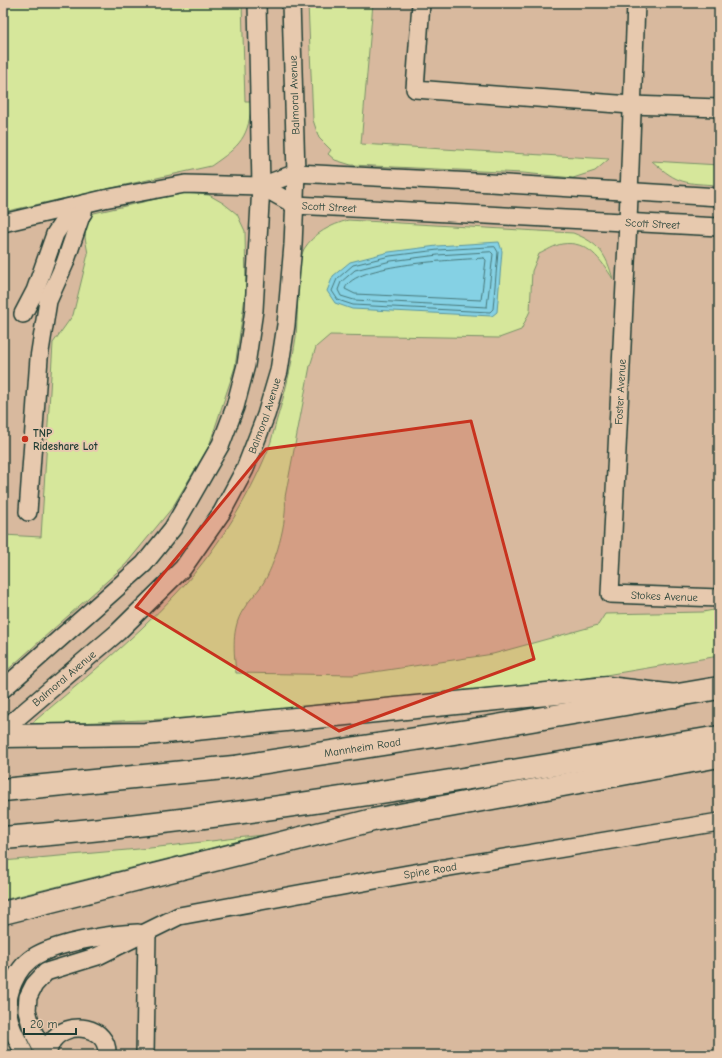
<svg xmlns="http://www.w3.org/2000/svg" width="722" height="1058" font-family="'Comic Neue',sans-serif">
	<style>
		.built { fill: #d8b99e }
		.green { fill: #d6e79b; stroke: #7a9268 }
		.water { fill: #85d1e4; stroke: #5c969e }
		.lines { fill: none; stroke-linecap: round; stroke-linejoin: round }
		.shore { stroke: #48787a; stroke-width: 1 }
		.minor-casing { stroke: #1f3d34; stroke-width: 20 }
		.major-casing { stroke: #1f3d34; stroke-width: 25 }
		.highway-casing { stroke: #1f3d34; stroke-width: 25 }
		.minor { stroke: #e7c9ae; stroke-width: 17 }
		.major { stroke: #e7c9ae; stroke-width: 22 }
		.highway { stroke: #e7c9ae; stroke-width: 22 }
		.marked { fill: #c8321e; fill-opacity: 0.2; stroke: #c8321e; stroke-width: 3; stroke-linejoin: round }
		.poi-dot { fill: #c8321e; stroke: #e7c9ae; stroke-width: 1.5 }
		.labels { text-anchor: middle; stroke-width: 4; stroke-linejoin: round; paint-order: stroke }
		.street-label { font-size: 11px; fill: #1f3d34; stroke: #e7c9ae }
		.poi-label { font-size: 11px; font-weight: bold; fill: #1f3d34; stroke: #e7c9ae; text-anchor: start }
	</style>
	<rect width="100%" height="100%" fill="#e9c7ab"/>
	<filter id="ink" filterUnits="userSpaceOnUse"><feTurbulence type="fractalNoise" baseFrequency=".025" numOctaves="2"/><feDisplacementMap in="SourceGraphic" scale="8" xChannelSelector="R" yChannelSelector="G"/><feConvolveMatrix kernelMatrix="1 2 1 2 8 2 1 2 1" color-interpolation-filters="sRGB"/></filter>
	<g filter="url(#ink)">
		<path class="built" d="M3,3H719V1055H3Z"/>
		<path class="green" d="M3,3H242L245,101H251C250,137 240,146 211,166L3,212Z
			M308,3H373L361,144L609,159L595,171L573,178L523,173L351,165L335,160L328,154L331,150L319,138L313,120Z
			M652,161L719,165V185C685,183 679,185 652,161Z
			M183,193L209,195L223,203L237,214L245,231L246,290L235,367L209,446L172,508L126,564L3,674V535L41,537L53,343L73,315L88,254L85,237L87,222L94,213Z
			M348,220L573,233C599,243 606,254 613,279C601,260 588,240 562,244C555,245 546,251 539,254L532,271L530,311L521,330L499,338L330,335L316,347L310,366L285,497C288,520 275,566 262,585C256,594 248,601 243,610C231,629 234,652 236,673L354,675L493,654L598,625L605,614L703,612L719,609V656L576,680L457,691L389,700L319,705L188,718L30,725C78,684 132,641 175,595C214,554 247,502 268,450C272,440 274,429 277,419C285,393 292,365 296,337C298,317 297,263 304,249C314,233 331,225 348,220Z
			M263,835L3,900V861L150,848Z"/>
		<path class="water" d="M499,242L502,251L497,312L492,316L352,309L335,303L327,291L333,276L350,262L389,252L437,246Z"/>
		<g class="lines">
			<path class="shore" d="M495,247L498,252L493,309L490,312L353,305L338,300L332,291L337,279L353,265L390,256L438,250Z
				M491,252L493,254L487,307L354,300L341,296L338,290L341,282L355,270L391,261L438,255Z
				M484,258L486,260L481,300L355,294L345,289C353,263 459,260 484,258Z"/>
			<defs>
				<g id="minor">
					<path d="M421,3L415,89L631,105L719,108"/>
					<path id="s1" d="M636,3L628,222L610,594L719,598"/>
					<path id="s2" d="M261,186L295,205L719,227"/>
					<path d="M3,223L104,199L185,184L261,186L296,173L474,182L719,197"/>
					<path d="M23,314L35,291L55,234L65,219L83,213"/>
					<path d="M28,512L39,358L48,301L65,263L85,204"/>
					<path d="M3,689L144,564L173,528L221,444L235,407L246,365L254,310L261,186L257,3"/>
					<path id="s3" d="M3,730L118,632L183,568L222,512L245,469L266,415L279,371L286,325L293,245L296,173L291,3"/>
					<path d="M25,1055C20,1044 11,1031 9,1018C4,996 16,966 37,955C61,942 111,934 138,933"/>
					<path id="s4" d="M45,1055L32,1029L27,1010L28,997L34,985L46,972L98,956L179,916L408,874L719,822"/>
					<path d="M46,1055C48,1051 50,1045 52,1041C68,1019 109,1026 107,1055"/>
					<path d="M145,1055L147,933"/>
				</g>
				<g id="major">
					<path id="s5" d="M3,790L234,767L467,731L719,688"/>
					<path d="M3,838C244,819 481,776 719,737"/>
					<path d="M3,913L373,820L719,756"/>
				</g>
				<path id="highway" d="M3,736L145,734L607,688L676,696"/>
			</defs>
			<use href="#minor" class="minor-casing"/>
			<use href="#major" class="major-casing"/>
			<use href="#highway" class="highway-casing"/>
			<use href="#minor" class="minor"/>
			<use href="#major" class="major"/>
			<use href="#highway" class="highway"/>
		</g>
	</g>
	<path class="marked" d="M471,421L534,659L339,731L136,607L266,449Z"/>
	<circle class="poi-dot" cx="25" cy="439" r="4"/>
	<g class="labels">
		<g class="street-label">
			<text transform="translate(294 95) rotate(-92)" y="4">Balmoral Avenue</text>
			<text dy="4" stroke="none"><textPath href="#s2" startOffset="73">Scott Street</textPath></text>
			<text dy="4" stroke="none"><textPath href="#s2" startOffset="397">Scott Street</textPath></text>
			<text transform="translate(620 392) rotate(-87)" y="4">Foster Avenue</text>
			<text dy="4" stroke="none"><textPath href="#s3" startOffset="416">Balmoral Avenue</textPath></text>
			<text dy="4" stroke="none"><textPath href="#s1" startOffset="646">Stokes Avenue</textPath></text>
			<text dy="4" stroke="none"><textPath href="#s3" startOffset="80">Balmoral Avenue</textPath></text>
			<text dy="4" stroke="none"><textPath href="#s5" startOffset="362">Mannheim Road</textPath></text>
			<text dy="4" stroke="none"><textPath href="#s4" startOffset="493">Spine Road</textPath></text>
		</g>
		<g class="poi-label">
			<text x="33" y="437">TNP<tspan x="33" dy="13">Rideshare Lot</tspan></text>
		</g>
	</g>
	<rect width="722" height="1058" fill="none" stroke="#e7c9ae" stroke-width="16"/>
	<rect x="8" y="8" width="706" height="1042" fill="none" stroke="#1f3d34" stroke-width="1.5" filter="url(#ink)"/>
	<path d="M24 1028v6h52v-6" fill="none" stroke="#1f3d34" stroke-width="2"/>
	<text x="30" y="1028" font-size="12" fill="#1f3d34" stroke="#e7c9ae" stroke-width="3" paint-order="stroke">20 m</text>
</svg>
